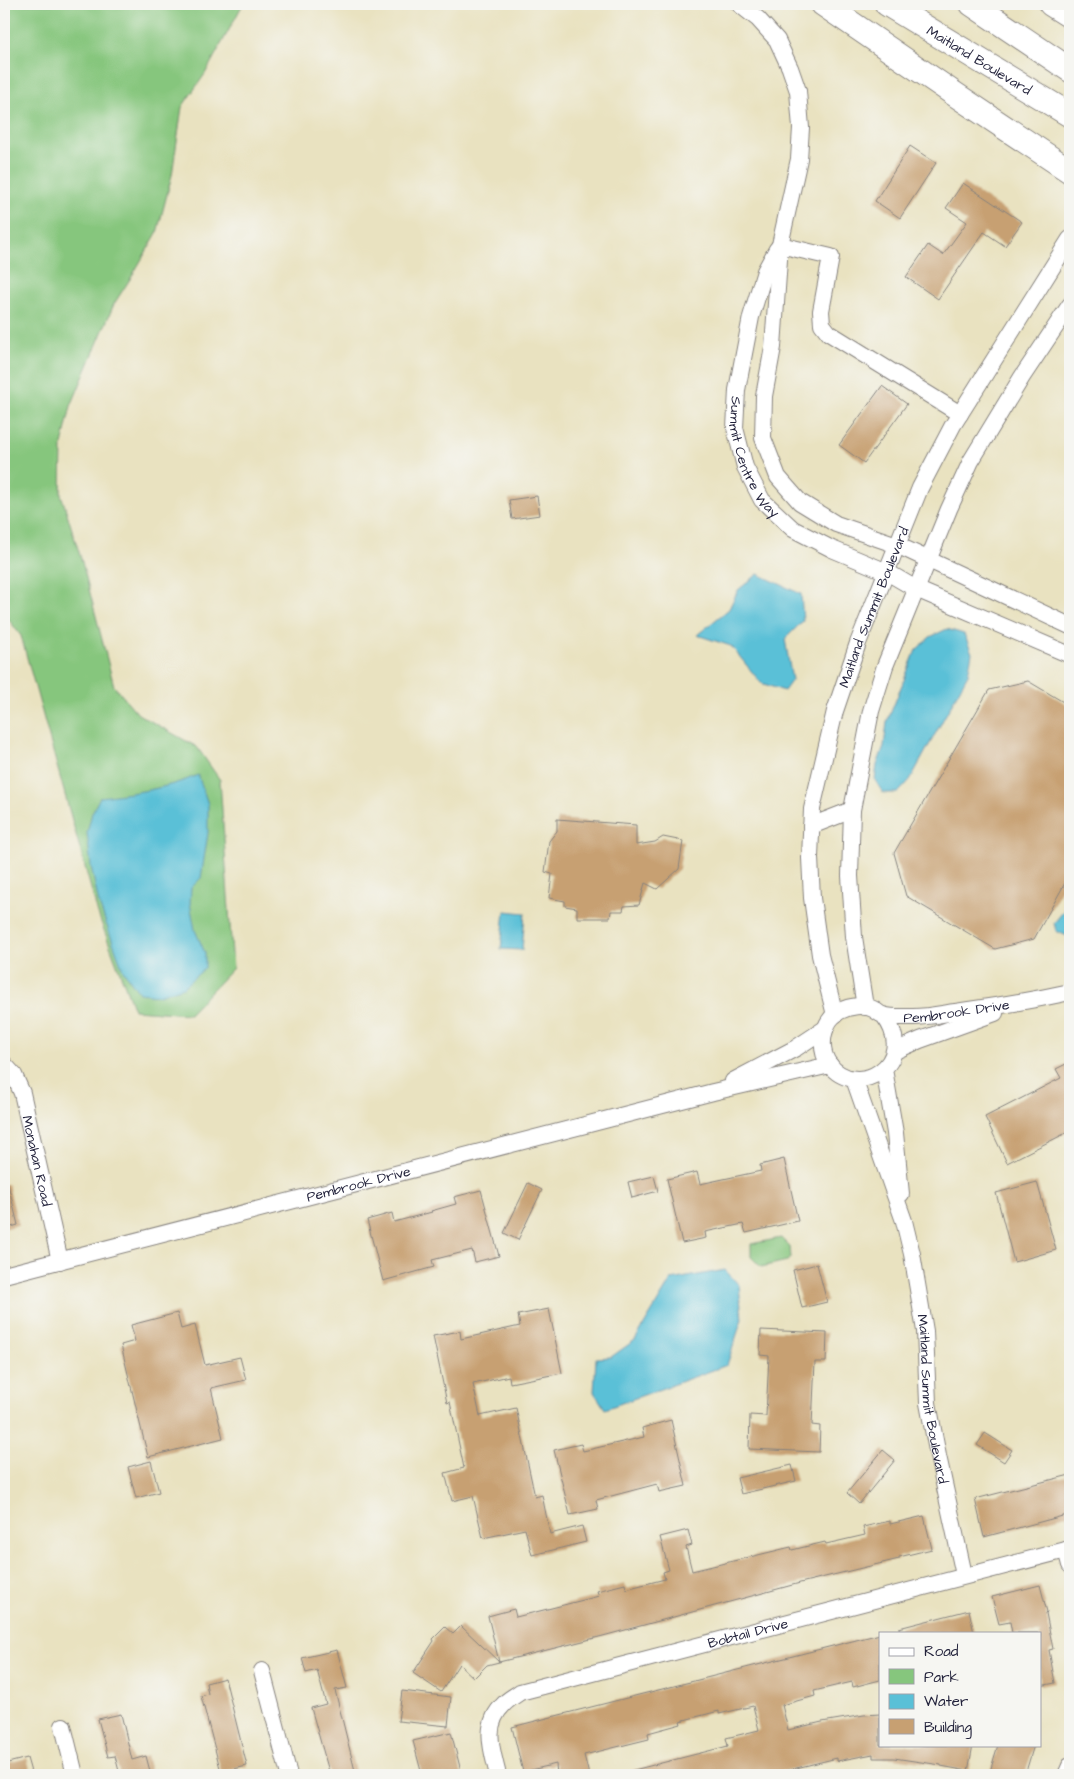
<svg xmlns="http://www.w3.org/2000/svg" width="1074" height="1779" font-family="'Architects Daughter',sans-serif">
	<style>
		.green { fill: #86c67d; stroke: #54745c }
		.water { fill: #5ac0d7; stroke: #3e7189 }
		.building { fill: #c7a072 }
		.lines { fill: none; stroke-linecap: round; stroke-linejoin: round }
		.minor-casing { stroke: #86827e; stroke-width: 18 }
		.highway-casing { stroke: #86827e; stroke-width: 26 }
		.minor { stroke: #fff; stroke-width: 16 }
		.highway { stroke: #fff; stroke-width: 24 }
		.labels { text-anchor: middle; stroke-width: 4; stroke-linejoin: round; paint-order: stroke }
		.street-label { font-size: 14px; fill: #22223b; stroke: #f6f6f2 }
	</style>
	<rect width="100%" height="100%" fill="#f6f6f2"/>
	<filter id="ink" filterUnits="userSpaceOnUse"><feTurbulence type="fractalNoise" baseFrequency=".02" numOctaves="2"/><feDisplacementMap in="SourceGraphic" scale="10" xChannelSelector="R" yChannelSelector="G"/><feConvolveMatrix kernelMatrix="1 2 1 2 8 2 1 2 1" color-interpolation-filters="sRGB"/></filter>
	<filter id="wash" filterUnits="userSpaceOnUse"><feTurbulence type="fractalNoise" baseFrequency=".0096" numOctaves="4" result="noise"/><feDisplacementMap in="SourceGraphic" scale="20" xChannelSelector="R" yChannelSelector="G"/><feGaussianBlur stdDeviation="1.12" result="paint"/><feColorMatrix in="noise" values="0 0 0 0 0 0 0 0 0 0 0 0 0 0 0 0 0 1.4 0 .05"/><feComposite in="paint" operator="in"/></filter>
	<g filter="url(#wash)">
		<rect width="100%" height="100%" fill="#e9e2c0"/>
		<path class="green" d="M4,4H243L205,74L182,107L172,175L157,233L132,276L114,304L71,406L62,445L61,494L82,562L114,686L138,714L197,747L220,780L233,968L189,1014L134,1010L98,914L21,636L4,613Z
			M781,1238L790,1247L791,1258L787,1261L761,1267L751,1257V1244Z"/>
		<path class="water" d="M758,574L801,594L803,621L785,639L792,680L784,691L761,683L731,646L697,635L729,609L738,590Z
			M947,629L964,634L972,653L968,674L910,780L898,793H883L875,780L877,765L884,746L887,722L916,650L930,637Z
			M198,775L208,804V833L201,878L191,888L190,903L195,930L205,953V968L183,987L159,995L139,993L123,970L99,904L91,866L87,833L92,813L100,797C133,793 167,789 198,775Z
			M1070,903V935L1067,936L1056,931L1054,923Z
			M505,911L525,913L522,950L501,949Z
			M725,1270L739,1285L742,1319L727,1365L605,1409L594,1392L596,1358L611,1357L635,1340L671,1280Z"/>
		<g id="blocks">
			<path class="building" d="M910,146L936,163L900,218L875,201Z
				M963,183L1022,222L1005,246L984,232L938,299L906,277L928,245L943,255L967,222L946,208Z
				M882,386L907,404L864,463L839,445Z
				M537,496L540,515L512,519L509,500Z
				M1028,681L1070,706V874L1034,939L995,949L906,896L894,853L989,690Z
				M557,819L636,825V845L655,842L663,837L683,841L679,869L657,889L645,883L639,905L624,906L623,911H611L610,918H577V908L565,906V901L549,898L552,874L545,872L549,841L557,831Z
				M1070,1062V1131L1007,1163L985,1117L1061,1078L1056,1069Z
				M784,1159L798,1221L746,1233L743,1224L705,1232L706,1238L682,1243L667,1179L697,1172L700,1184L761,1171L760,1165Z
				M654,1176L658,1191L632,1198L628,1182Z
				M1037,1182L1056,1250L1014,1262L996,1193Z
				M528,1183L542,1190L518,1240L504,1233Z
				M4,1184H8L18,1225L4,1229Z
				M481,1190L499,1256L475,1262L472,1250L432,1260L434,1267L383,1281L367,1220L392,1213L394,1222L432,1212L431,1211L456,1204L454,1197Z
				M817,1264L827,1302L802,1308L793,1270Z
				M549,1309L562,1373L510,1383L509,1376L473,1384L480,1416L516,1408L535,1497L542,1495L550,1534L582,1526L586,1542L532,1555L525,1529L483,1538L473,1496L452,1501L445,1473L464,1468L450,1402L447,1403L433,1336L460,1331L461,1339L520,1326L518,1315Z
				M177,1313L181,1329L195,1325L205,1365L240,1357L246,1380L211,1388L223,1438L148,1457L121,1345L135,1341L131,1325Z
				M761,1330L827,1333L826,1362H815L812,1425L820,1426L819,1452L749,1449L750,1415L766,1416L769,1356L760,1355Z
				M671,1420L686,1486L659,1492L657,1484L619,1494L596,1500L598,1509L570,1515L554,1450L581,1444L583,1451L644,1437L642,1428Z
				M985,1433L1012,1450L1004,1462L977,1445Z
				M883,1450L895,1460L859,1504L847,1493Z
				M151,1461L159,1492L136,1498L128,1467Z
				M792,1465L796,1481L741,1494L737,1478Z
				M1070,1475V1514L984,1537L975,1499Z
				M924,1516L932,1549L899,1557V1559L800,1583L603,1636L499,1662L488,1616L514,1609L516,1617L599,1596L597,1591L625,1584L626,1589L665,1579L663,1572L669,1570L660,1537L688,1530L692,1545L686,1547L692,1571L791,1547L792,1550L825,1542L826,1544L865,1535L863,1527L890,1521V1524Z
				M1040,1585L1047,1612L1046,1613L1053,1649L1049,1650L1055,1683L1040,1686V1633H1012L1010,1622L999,1624L992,1597Z
				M969,1610L974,1633H900L899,1628Z
				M461,1626L499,1662L487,1665L474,1678L459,1664L441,1692L413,1673L434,1641L433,1639L445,1627L453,1634Z
				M880,1634V1680L853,1687L852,1682L814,1691L815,1696L782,1705L788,1730L822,1722L864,1715L880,1714V1745H973L968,1771L941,1766V1765L894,1758H873V1754L837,1761V1758L768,1775H631L630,1771L728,1746L726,1738L759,1730L753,1706L719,1714V1711L680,1721L681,1724L648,1733L649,1739L584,1755L589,1775H557L556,1764L523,1772L512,1727Z
				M337,1650L347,1688L335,1690L356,1775H330L311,1708L326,1704L317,1670L306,1673L302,1658Z
				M225,1678L247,1766L221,1772L201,1696L208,1694L206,1683Z
				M402,1691L451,1697L448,1726L398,1721Z
				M121,1714L132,1760L146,1756L151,1775H120L115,1756L108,1757L98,1719Z
				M451,1732L462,1775H422L413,1741Z
				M998,1745H1034L1025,1775H989Z
				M27,1758L31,1772L20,1775H4V1764Z"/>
		</g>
	</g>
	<g filter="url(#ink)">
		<use href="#blocks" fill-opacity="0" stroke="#86827e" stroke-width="1"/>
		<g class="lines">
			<defs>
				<g id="minor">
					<path d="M739,4L758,19L777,40L790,68L798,91L801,128L799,159L780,245L773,347L764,396L763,438L778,477L800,502L836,524L897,545L1070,626"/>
					<path d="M780,245L831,257L821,311L822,324L829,333L960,414"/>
					<path id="s1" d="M777,249L765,271L751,317L737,390L735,428L745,467L762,500L793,529L832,549L887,572L916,589L1070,655"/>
					<path d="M811,826L852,810"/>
					<path d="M865,1007L854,937L850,876L852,810L871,711L885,666L949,509L971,461L1022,377L1070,305"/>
					<path id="s2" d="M835,1015L820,955L812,898L810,858L812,809L835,711L858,643L920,488L953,425L1070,239"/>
					<path id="s3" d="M884,1016C920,1063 856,1101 829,1064C818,1048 822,1021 840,1011C850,1006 863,1004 873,1009C877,1011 879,1014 883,1015C891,1018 904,1017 913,1017C929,1017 946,1013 962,1011C999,1006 1034,1000 1070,992"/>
					<path d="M895,1051L920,1040L995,1013"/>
					<path id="s4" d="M4,1064L14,1075L22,1093L60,1261"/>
					<path d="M884,1069L895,1133L901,1194"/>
					<path id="s5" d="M854,1079L904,1221L912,1254L925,1331L928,1403L938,1456L964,1575"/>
					<path d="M733,1081L796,1048L826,1028"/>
					<path id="s6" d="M4,1275L713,1092L830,1065"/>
					<path d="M1066,1550L1070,1565"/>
					<path d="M262,1671L289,1775"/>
					<path d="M63,1726L75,1775"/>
					<path id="s7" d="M498,1775C492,1750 482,1725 504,1704C508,1699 515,1696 520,1692L1070,1549"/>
					<path d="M1066,1775L1070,1766"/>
				</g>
				<g id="highway">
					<path d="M823,4L956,95L1070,171"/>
					<path id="s8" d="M887,4L1070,115"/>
					<path d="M972,4L1070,70"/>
					<path d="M1051,4L1070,16"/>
				</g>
			</defs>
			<use href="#minor" class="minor-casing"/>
			<use href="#highway" class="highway-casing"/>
			<use href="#minor" class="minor"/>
			<use href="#highway" class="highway"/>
		</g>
	</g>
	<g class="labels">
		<g class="street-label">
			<text dy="5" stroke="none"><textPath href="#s8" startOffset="108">Maitland Boulevard</textPath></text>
			<text dy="5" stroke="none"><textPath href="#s1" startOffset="219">Summit Centre Way</textPath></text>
			<text dy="5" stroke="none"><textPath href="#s2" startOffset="420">Maitland Summit Boulevard</textPath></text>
			<text dy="5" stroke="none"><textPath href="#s3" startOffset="300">Pembrook Drive</textPath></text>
			<text dy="5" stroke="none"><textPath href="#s4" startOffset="104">Monahan Road</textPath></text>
			<text dy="5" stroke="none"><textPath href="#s6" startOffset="366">Pembrook Drive</textPath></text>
			<text dy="5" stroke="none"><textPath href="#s5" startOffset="331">Maitland Summit Boulevard</textPath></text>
			<text dy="5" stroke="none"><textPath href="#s7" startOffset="331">Bobtail Drive</textPath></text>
		</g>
	</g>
	<rect width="1074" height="1779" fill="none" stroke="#f6f6f2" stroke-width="20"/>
	<rect x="879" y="1632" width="162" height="115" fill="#f6f6f2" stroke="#a1a1a9"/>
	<rect x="889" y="1648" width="25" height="8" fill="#ffffff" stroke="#a1a1a9"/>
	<text x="924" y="1656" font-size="15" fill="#22223b">Road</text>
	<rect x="889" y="1669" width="25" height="15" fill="#86c67d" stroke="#a1a1a9"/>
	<text x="924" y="1682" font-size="15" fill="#22223b">Park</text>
	<rect x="889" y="1694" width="25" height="15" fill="#5ac0d7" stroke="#a1a1a9"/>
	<text x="924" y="1706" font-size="15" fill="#22223b">Water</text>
	<rect x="889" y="1719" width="25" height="15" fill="#c7a072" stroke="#a1a1a9"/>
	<text x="924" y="1732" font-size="15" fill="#22223b">Building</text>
</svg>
